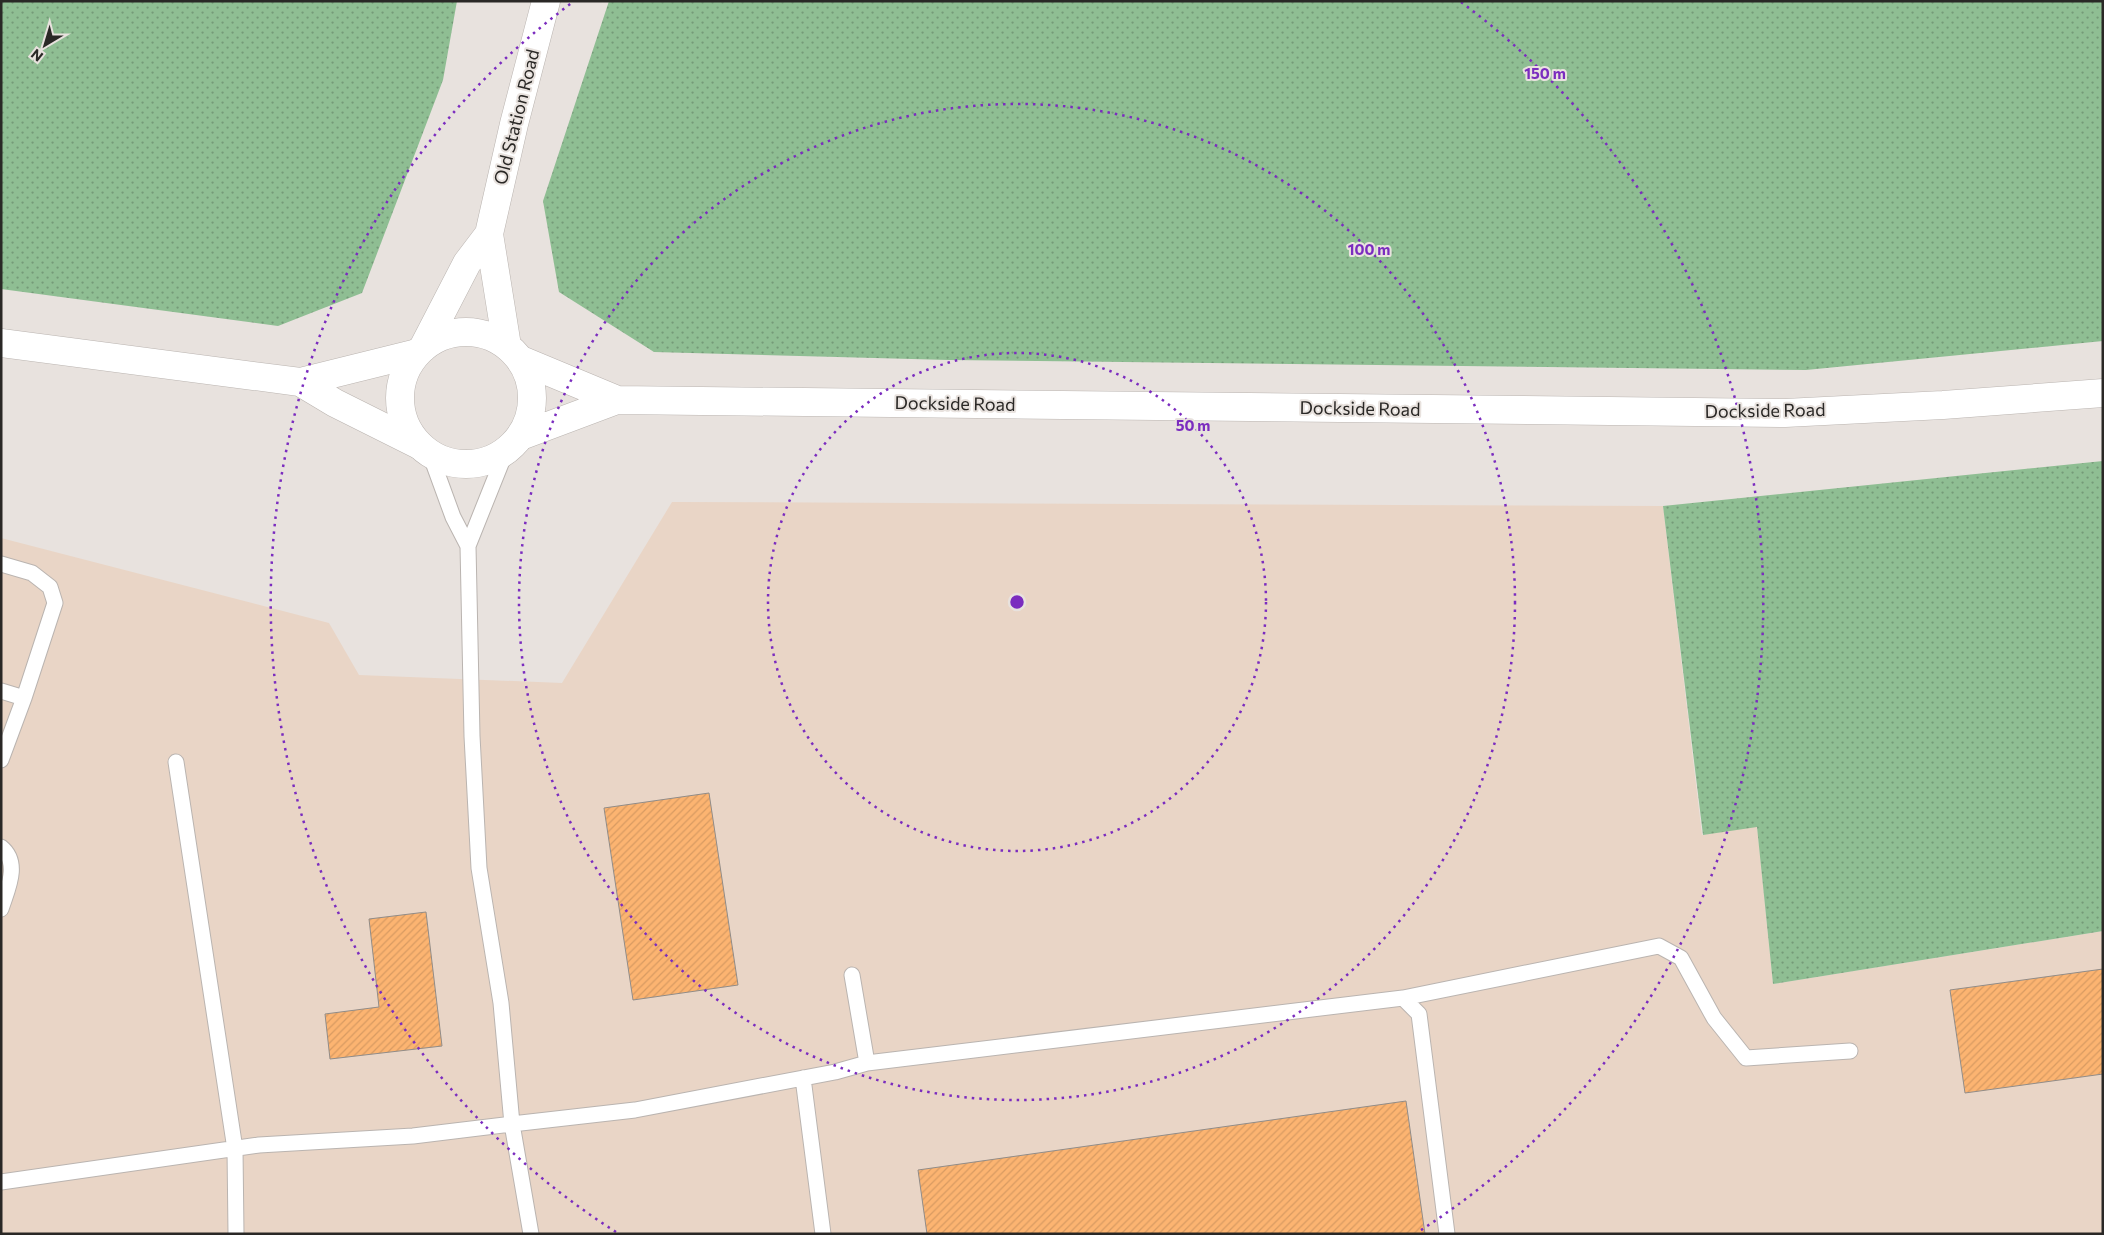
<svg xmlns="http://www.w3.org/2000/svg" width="2104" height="1235" font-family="Commissioner,sans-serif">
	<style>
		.industrial { fill: #e9d5c6 }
		.grass { fill: url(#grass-dots) }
		.building { fill: url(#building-hatch); stroke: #918c88 }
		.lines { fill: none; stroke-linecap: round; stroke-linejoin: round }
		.lane-casing { stroke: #bab4b0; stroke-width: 17 }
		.street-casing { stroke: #bab4b0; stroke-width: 29 }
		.secondary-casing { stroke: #bab4b0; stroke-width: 29 }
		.lane { stroke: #fff; stroke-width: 15 }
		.street { stroke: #fff; stroke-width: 28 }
		.secondary { stroke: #fff; stroke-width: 28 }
		.ring { fill: none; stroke: #7b2cbf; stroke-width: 2.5; stroke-dasharray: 2.5 5 }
		.labels { text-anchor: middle; stroke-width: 4; stroke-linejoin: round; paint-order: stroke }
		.street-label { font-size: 18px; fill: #2a2826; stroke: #e8e2de }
		.centre { fill: #7b2cbf; stroke: #e8e2de; stroke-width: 2.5 }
		.ring-label { font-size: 15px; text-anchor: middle; font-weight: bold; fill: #7b2cbf; stroke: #e8e2de; stroke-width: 4; stroke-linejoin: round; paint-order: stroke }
	</style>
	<defs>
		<pattern id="grass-dots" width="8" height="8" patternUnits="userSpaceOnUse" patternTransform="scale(1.25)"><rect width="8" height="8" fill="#8fbe93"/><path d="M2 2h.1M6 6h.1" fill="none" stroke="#759a78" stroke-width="1.8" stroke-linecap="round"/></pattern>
		<pattern id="building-hatch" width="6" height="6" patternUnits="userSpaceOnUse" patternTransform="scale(1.25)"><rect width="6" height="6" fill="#fcb471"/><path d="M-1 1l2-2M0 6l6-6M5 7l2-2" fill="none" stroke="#d89b62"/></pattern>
	</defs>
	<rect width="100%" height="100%" fill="#e8e2de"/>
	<path class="industrial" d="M672,502L1663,506L1702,835L1757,826L1773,984L2103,931V1234H1V538L329,623L359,675L562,683Z"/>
	<path class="grass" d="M1,1H457L443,80L362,293L278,326L1,289Z
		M609,1H2103V341L1806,370L949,360L654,352L559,292L543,201Z
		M2103,461V931L1773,984L1757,827L1703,835L1663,506Z"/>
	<path class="building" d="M709,793L738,985L633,1000L604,808Z
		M426,912L442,1046L330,1059L325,1014L379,1007L369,919Z
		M2103,969V1074L1965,1093L1950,990Z
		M1406,1101L1425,1234H927L918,1170Z"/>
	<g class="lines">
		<defs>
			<path id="lane" d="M430,454L453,517L468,546L506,451
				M1,564L32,573L50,587L55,603L24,698L1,760
				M1,691L24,698
				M176,762L235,1149L236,1234
				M1,847C21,863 7,890 1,909
				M1403,998L1659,946L1681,958L1714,1018L1746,1058L1850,1051
				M867,1063L1403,998L1419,1014L1447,1234
				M803,1078L823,1234
				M1,1182L259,1145L413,1136L512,1124L501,1003L479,868L472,736L468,546
				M531,1234L512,1124L635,1110L835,1072L867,1063L852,975"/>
			<path id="street" d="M1,343L300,382L417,353
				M300,382L335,403L419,445"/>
			<path id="secondary" d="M400 398a66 66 0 1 1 132 0a66 66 0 1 1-132 0Z
				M507,346L489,234L514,124L546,1
				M423,348L467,263L489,234
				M521,360L617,400L1785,413L1943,405L2103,393
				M521,436L617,400"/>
		</defs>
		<use href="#lane" class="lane-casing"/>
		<use href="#street" class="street-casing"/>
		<use href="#secondary" class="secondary-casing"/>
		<use href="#lane" class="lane"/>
		<use href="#street" class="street"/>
		<use href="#secondary" class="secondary"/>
	</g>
	<g class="ring">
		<circle cx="1017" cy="602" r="249"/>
		<circle cx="1017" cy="602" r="498"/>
		<path d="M616 1232A747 747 0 0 1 573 2M1461 2A747 747 0 0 1 1418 1232"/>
	</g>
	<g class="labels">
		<g class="street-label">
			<text transform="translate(517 117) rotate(-76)" y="6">Old Station Road</text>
			<text transform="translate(955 404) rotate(1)" y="6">Dockside Road</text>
			<text transform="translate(1360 409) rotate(1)" y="6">Dockside Road</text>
			<text transform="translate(1765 411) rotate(-1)" y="6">Dockside Road</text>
		</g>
	</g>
	<circle cx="1017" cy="602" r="8" class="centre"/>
	<g class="ring-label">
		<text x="1545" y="79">150 m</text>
		<text x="1369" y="255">100 m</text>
		<text x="1193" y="431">50 m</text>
	</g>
	<rect width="2104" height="1235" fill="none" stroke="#2a2826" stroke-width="5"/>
	<g transform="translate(45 45) rotate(218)" stroke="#e8e2de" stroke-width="4" paint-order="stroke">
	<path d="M0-4L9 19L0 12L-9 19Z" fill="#2a2826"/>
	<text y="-8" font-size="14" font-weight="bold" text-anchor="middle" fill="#2a2826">N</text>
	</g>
</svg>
